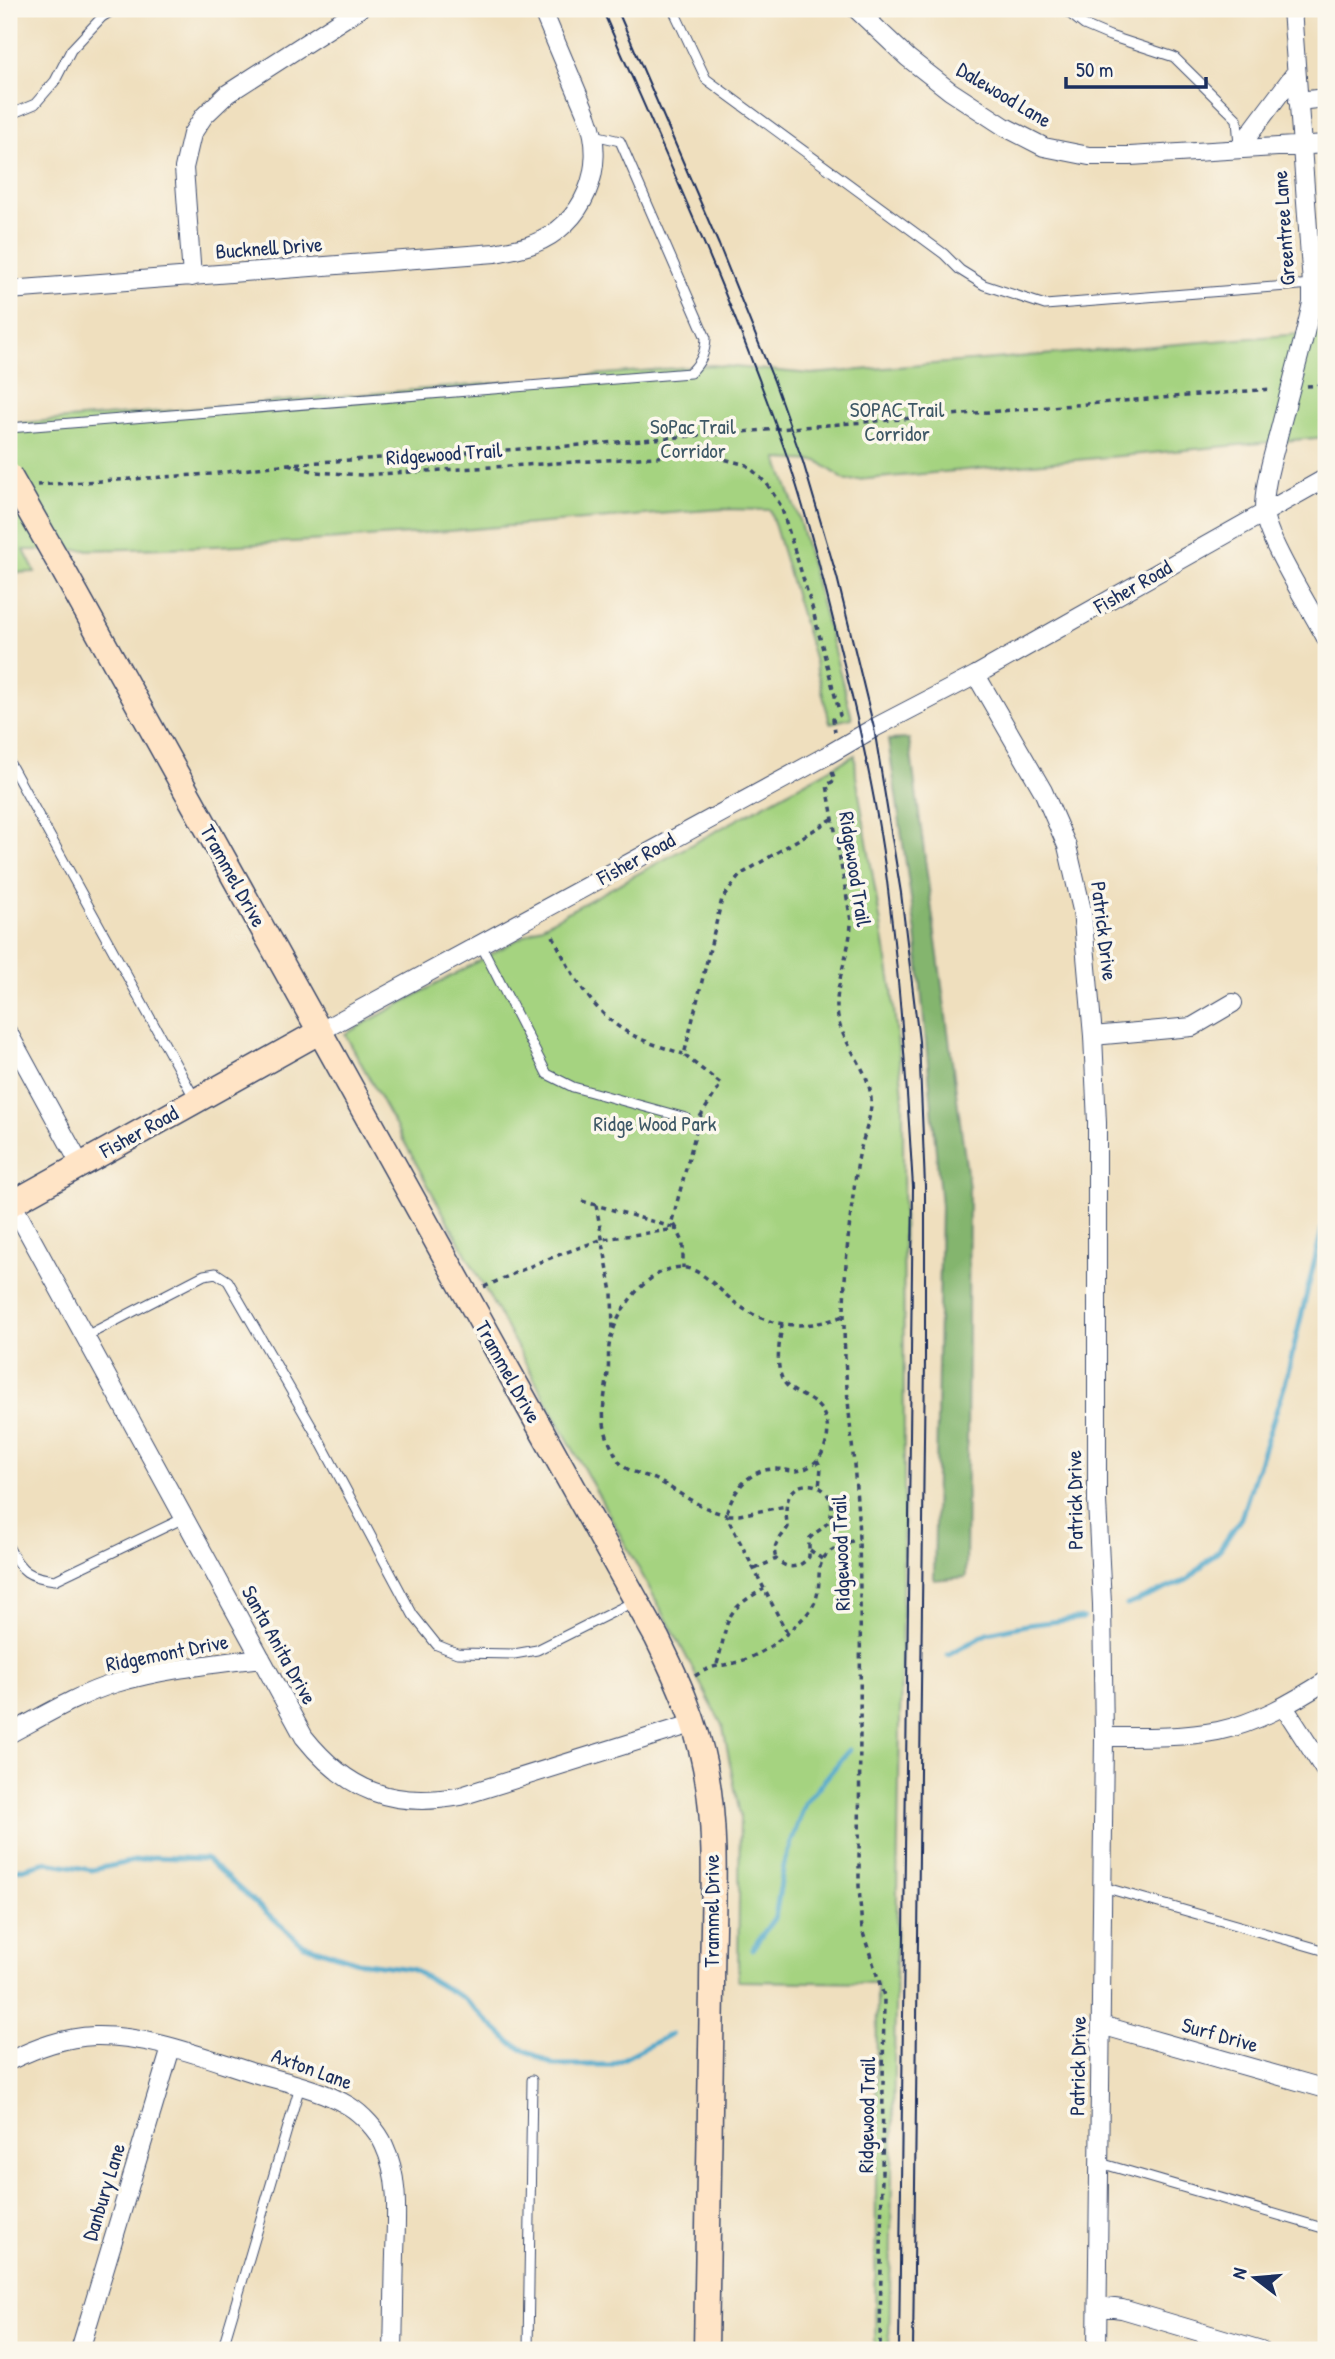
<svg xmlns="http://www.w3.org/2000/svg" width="1335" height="2359" font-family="'Patrick Hand',sans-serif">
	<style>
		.green { fill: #a5d380; stroke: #60816f; stroke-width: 2 }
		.forest { fill: #84b56e; stroke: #507266; stroke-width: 2 }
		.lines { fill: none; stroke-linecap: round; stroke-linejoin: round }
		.stream { stroke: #4ba6c9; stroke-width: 5 }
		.lane-casing { stroke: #3b496c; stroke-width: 11 }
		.street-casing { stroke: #3b496c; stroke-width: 20 }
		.secondary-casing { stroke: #3b496c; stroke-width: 27 }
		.path { stroke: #3b496c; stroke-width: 3.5; stroke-dasharray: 5 5; stroke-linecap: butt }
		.lane { stroke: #fff; stroke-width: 9 }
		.street { stroke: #fff; stroke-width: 18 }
		.secondary { stroke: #ffe4c6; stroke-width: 24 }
		.tram { stroke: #1b2f5e; stroke-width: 2 }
		.street-bridge-casing { stroke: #3b496c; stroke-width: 20; stroke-linecap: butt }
		.secondary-bridge-casing { stroke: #3b496c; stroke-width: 27; stroke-linecap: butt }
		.street-bridge { stroke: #fff; stroke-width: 18 }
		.secondary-bridge { stroke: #ffe4c6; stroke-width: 24 }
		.labels { text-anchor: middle; stroke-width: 7; stroke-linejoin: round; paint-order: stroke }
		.street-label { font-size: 21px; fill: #1b2f5e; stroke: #fbf7ec }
		.park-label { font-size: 21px; fill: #3e5866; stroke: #fbf7ec }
	</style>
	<rect width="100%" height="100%" fill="#fbf7ec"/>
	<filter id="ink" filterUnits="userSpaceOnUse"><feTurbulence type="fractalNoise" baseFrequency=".0143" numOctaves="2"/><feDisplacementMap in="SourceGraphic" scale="14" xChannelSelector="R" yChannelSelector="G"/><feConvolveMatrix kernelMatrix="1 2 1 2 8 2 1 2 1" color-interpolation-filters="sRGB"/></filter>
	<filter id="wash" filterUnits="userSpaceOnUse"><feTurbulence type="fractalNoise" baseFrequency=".00686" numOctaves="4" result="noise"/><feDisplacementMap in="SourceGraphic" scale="28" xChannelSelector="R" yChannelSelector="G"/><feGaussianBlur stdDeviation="1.57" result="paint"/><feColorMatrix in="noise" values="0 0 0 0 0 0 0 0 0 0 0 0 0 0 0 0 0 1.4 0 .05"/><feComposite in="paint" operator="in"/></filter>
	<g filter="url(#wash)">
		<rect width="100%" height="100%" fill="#efdfbe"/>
		<path class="green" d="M1326,332V437L846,481L818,461L777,459L798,516L852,718L830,723L812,651L770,510L723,509C492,526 256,552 24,550L35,572L9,573V424L712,365L811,374Z
			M855,755L856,776L892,990L903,1095L904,1495L889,2350H875L877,1983L738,1981L740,1815L723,1727L674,1633L345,1034Z"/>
		<path class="forest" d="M909,739L969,1188L966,1577L934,1580L941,1206L916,933L888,740Z"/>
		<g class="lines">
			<path class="stream" d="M1326,831L1320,867L1326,883
				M1127,1605L1187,1580L1220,1549L1241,1518L1285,1384L1326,1213
				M948,1655L988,1633L1026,1625L1083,1618
				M9,1872L47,1862L92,1870L153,1857L206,1859L302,1944L358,1962L411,1969L463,1998L511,2043L554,2065H611L671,2034
				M752,1949L775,1917L785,1859L805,1804L849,1750"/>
		</g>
	</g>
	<g filter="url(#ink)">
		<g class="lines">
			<defs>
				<path id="lane" d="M673,9L706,79L944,254L960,270L984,285L1045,305L1312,284
					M1064,9L1084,25L1110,36L1174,57L1237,119L1239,146
					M9,115L35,104L55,81L71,50L102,17L115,9
					M9,428L690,373C701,362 705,354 706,338L620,141L594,135
					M9,762L195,1099
					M481,945L547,1074L573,1087L686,1118
					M86,1336L204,1275L216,1273L228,1281L320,1441L413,1615L437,1645L457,1653L514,1654L537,1650L633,1602
					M9,1548C21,1572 29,1577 55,1580L184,1518
					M1103,1887L1326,1951
					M1100,2163L1326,2229
					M222,2350L300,2086
					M528,2350L532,2080"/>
				<path id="street" d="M856,9L908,58L950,91L1005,127L1044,147L1089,156H1130L1326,144
					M1292,9L1312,284V303L1304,337
					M1298,101L1326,98
					M1239,148L1296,72
					M192,277L184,168L192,134L204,116L227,94L359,9
					M9,290L495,253C507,250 521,249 533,244C584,225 607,167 588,118L542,9
					M1277,440C1271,463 1264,486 1264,510C1264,536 1312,611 1326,638
					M976,675L1043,791L1067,846L1082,910L1093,1036L1097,1123V1501L1102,1604L1104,1737L1097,2350
					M319,1032L826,756L874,728L976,675L1326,478
					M9,1034L80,1164
					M1093,1036L1192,1027L1233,1003
					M12,1203L304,1737C347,1791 393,1809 461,1796L695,1723
					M1284,1707L1326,1772
					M9,1734C43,1716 79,1694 116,1683C163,1669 212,1664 261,1658
					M1104,1737C1142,1737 1181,1738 1218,1731C1257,1723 1293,1702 1326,1681
					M1101,2025L1326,2089
					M9,2061C36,2048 64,2037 95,2036C149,2035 203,2057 254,2073C286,2082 321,2089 349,2106C362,2114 378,2131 384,2145C400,2179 396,2218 395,2255C394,2287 394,2318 393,2350
					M1098,2306L1122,2309L1261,2350
					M80,2350L171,2048"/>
				<path id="secondary" d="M61,566L657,1638C678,1681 696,1721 705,1767C719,1836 712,1919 712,1989C710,2110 708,2230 706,2350
					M9,1205L319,1032"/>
			</defs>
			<use href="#lane" class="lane-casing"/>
			<use href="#street" class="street-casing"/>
			<use href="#secondary" class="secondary-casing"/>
			<path class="path" d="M1307,386L1326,385
				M288,464L316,472L362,475L704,454L747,465L767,484L781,506L812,607L840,715L833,719L835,732
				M37,485L211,474L288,464L568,446L1272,389
				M832,772L835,780L827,785L851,921C851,956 829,991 840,1026C848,1050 870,1072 871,1099C872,1119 861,1141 858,1161C850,1213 844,1267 844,1319C844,1394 857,1467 859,1541C862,1656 859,1771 859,1886L862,1930L884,1996L880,2350
				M553,936C570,971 589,1007 622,1029C640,1041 663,1047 683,1054
				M700,1117L721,1084L684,1055L722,899L740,875L832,819
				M582,1201L675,1228
				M596,1205L612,1292L613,1332
				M677,1229L672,1221L698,1124
				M484,1287L542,1261L603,1239L677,1229L683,1242V1268
				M782,1324C780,1342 774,1365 784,1382C793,1395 812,1396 822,1411C836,1433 823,1471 793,1471C788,1471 783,1469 777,1469C749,1468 733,1491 726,1515H739L786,1506
				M817,1460L821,1468L819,1487
				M810,1550L822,1559
				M755,1569L776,1559C787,1570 799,1569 809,1557V1539C816,1531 829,1526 831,1515C839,1476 774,1469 788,1527C781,1539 771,1544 776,1559
				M787,1633L726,1515C699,1508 679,1492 655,1479C645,1475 628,1472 621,1464C618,1461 615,1454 613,1450C598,1422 604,1403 608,1373C609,1364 608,1355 609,1346C614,1315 642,1274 674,1268C697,1263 717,1288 733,1301C766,1328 804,1331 843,1316
				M717,1664C730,1620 720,1613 764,1589
				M695,1676C716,1662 721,1668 741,1661C766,1653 789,1633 806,1615C836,1583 794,1556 859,1539"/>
			<use href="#lane" class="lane"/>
			<use href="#street" class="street"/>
			<use href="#secondary" class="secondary"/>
			<path class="tram" d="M602,9C667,158 735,306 788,459C807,516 822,574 836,632C858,719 879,808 889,898C901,994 907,1090 913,1187L899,2350
				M617,9L719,245L774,381L803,462L837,577L874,728L901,893L919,1041L925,1186V1358L913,2350"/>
			<defs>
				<path id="street-bridge" d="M1277,440L1304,337"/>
				<path id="secondary-bridge" d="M9,475L61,566"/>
			</defs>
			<use href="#street-bridge" class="street-bridge-casing"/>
			<use href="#secondary-bridge" class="secondary-bridge-casing"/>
			<use href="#street-bridge" class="street-bridge"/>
			<use href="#secondary-bridge" class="secondary-bridge"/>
		</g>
	</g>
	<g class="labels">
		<g class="street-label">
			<text transform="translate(1004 95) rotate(31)" y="7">Dalewood Lane</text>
			<text transform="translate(1284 228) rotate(-94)" y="7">Greentree Lane</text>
			<text transform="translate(269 248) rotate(-4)" y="7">Bucknell Drive</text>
			<text transform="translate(444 454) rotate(-4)" y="7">Ridgewood Trail</text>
			<text transform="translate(1133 587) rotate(-30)" y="7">Fisher Road</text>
			<text transform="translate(636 859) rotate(-29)" y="7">Fisher Road</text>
			<text transform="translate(855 869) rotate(81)" y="7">Ridgewood Trail</text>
			<text transform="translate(233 876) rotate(61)" y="7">Trammel Drive</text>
			<text transform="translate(1104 931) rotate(83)" y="7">Patrick Drive</text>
			<text transform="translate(139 1132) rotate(-29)" y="7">Fisher Road</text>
			<text transform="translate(508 1372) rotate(61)" y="7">Trammel Drive</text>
			<text transform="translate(1075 1500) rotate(-91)" y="7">Patrick Drive</text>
			<text transform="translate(841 1553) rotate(-92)" y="7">Ridgewood Trail</text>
			<text transform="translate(279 1645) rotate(61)" y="7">Santa Anita Drive</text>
			<text transform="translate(167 1653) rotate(-11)" y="7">Ridgemont Drive</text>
			<text transform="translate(712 1911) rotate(-90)" y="7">Trammel Drive</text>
			<text transform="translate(1220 2035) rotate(16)" y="7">Surf Drive</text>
			<text transform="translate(1078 2066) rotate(-89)" y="7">Patrick Drive</text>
			<text transform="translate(312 2069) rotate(20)" y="7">Axton Lane</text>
			<text transform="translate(867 2115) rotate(-89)" y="7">Ridgewood Trail</text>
			<text transform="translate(104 2192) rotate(-73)" y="7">Danbury Lane</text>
		</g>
		<g class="park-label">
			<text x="897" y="417">SOPAC Trail<tspan x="897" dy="24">Corridor</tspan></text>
			<text x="693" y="434">SoPac Trail<tspan x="693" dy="24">Corridor</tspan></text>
			<text x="655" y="1131">Ridge Wood Park</text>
		</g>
	</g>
	<rect width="1335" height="2359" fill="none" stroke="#fbf7ec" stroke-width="35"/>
	<g transform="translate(1255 2278) rotate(286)" stroke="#fbf7ec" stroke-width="5" paint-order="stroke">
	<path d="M0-5L12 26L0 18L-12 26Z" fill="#1b2f5e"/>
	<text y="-10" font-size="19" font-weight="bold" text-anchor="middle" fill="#1b2f5e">N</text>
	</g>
	<path d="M1066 77v10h140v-10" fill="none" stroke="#1b2f5e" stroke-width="3.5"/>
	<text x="1076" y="77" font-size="21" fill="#1b2f5e" stroke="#fbf7ec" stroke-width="5" paint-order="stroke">50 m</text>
</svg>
